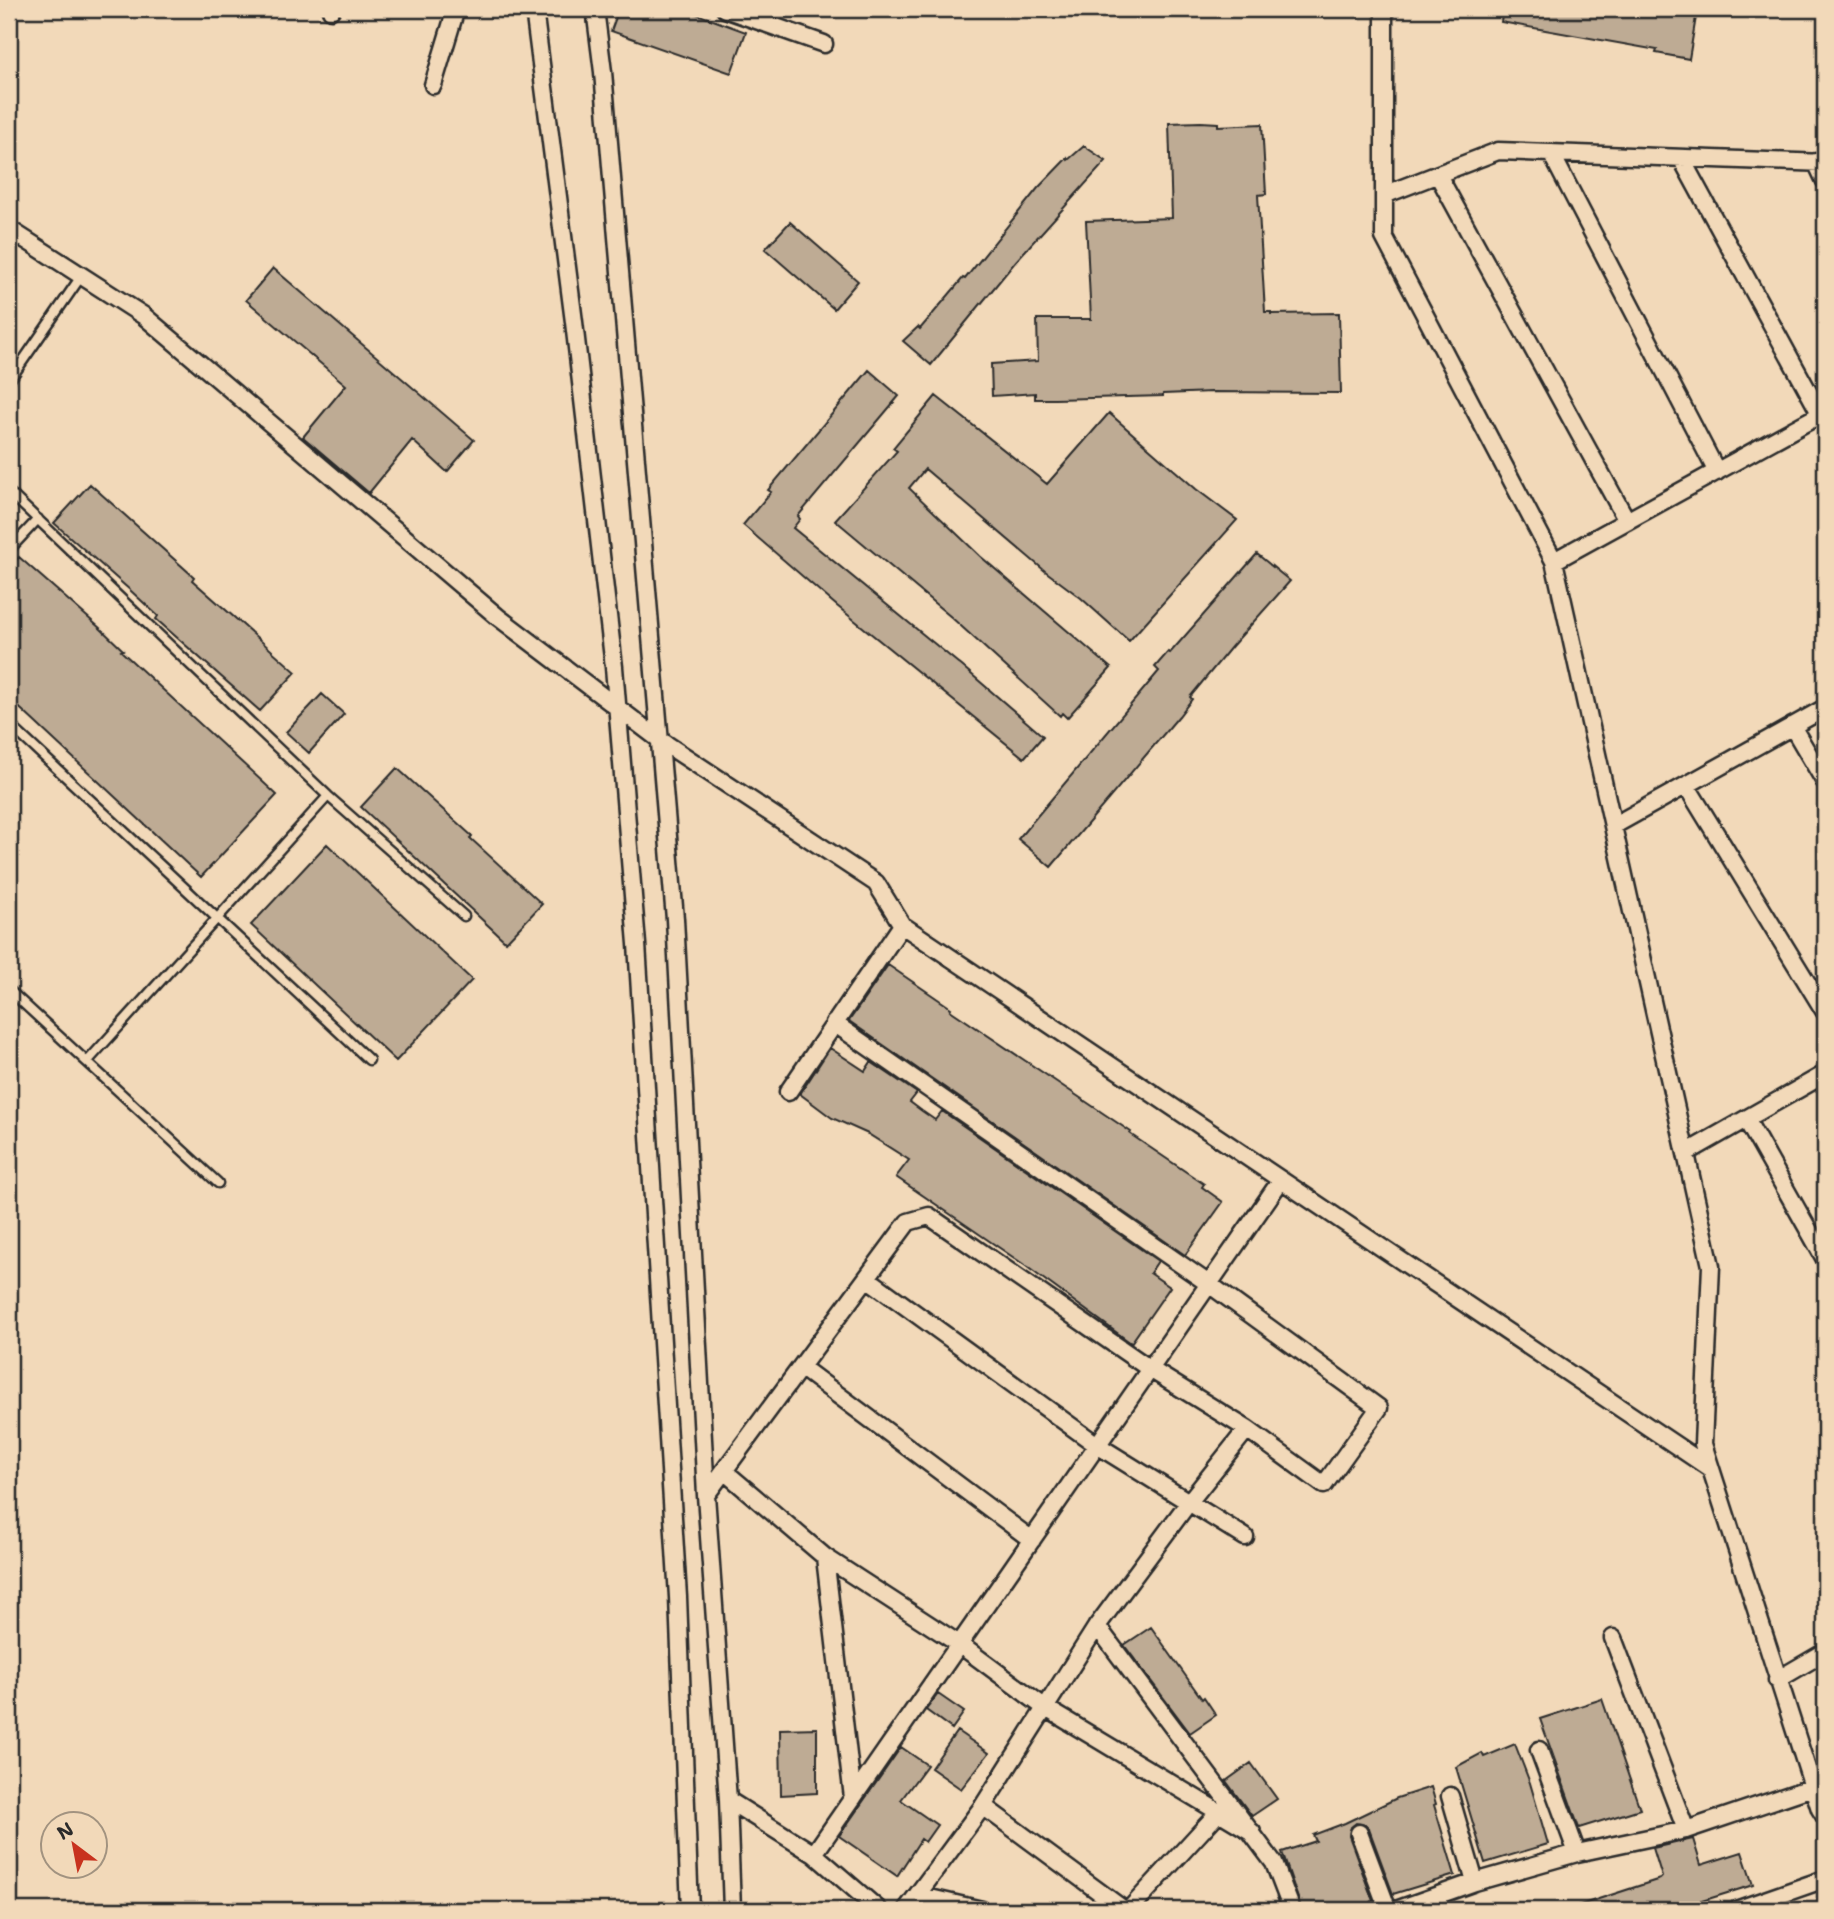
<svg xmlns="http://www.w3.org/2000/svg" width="1834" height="1919" font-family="'Shantell Sans',sans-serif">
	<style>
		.building { fill: #beab94; stroke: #2b2b2b; stroke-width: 2 }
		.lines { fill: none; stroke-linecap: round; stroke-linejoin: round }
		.lane-casing { stroke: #2b2b2b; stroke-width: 13 }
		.street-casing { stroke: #2b2b2b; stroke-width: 21 }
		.lane { stroke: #f2d9b9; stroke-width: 8 }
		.street { stroke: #f2d9b9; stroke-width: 16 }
	</style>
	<rect width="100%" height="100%" fill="#f2d9b9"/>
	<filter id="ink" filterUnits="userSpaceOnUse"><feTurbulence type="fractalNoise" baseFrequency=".0143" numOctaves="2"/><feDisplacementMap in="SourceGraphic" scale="14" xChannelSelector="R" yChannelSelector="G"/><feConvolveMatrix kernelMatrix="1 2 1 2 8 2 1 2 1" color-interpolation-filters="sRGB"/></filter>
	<g filter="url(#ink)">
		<path class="building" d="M619,9H683L746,32L731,73L611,31Z
			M1503,9H1659L1696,17L1689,59L1656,53L1657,50L1501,22Z
			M1201,122L1218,123V126L1262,124L1266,194L1258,195L1265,312H1271V314L1339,313L1341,393L1212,392L1163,394V396L1055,399H1035V393L992,396L991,364L1038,361L1037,319H1091L1086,221L1172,218L1169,123Z
			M1084,146L1106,161L1016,261L931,365L903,341L918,327L920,329L963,278L965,279L1038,188L1067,158L1068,160Z
			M790,222L858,281L834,309L765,249Z
			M273,268L474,440L447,472L412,440L369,493L303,437L346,385L246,300Z
			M869,370L899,396L798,516L800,519L793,528L963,667L1043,736L1024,758L837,606L743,525L771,492L768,490Z
			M936,396L1047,484L1109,413L1196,489L1237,520L1129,641L1081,598L1045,571L925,469L909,488L980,556L1111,668L1067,718L1062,713L1060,716L951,617L835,520L897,451L893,448Z
			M90,484L194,577L192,580L296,672L260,711L156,619L158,616L131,591L54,523Z
			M1257,554L1290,581L1232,646L1190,697L1192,699L1179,716L1051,867L1018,839L1159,671L1155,667L1168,652L1170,653Z
			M19,557L101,629L123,650L121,651L277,795L201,877L9,698V568Z
			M322,694L344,714L309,753L286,732Z
			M397,768L472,836L470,838L542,904L506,942L361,807Z
			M327,844L472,980L396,1061L251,925Z
			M888,965L951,1008L950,1010L1131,1132L1130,1134L1204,1184L1202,1187L1223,1202L1185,1255L849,1021Z
			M830,1048L865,1071L871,1062L917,1093L910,1102L922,1111L935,1120L942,1111L1158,1261L1150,1273L1170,1287L1131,1343L1023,1264L896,1177L909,1160L868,1134L832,1118L800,1094Z
			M1151,1627L1202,1699L1204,1697L1216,1715L1190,1733L1124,1645Z
			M938,1694L964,1712L952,1729L926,1710Z
			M1602,1699L1640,1809L1579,1828L1540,1719Z
			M817,1728V1793L781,1795L780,1729Z
			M957,1731L989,1753L961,1789L931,1768Z
			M1515,1744L1530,1783L1548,1844L1485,1863L1456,1767L1482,1753L1484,1757Z
			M901,1747L927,1765L901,1800L937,1825L925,1842L921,1839L897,1876L839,1836Z
			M1251,1763L1277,1799L1252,1816L1226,1781Z
			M1431,1787L1436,1804L1434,1805L1455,1875L1393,1894L1369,1829L1365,1825L1356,1823L1351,1827L1349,1836L1373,1901L1371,1902V1904L1351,1910H1302L1282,1852L1316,1841L1313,1835L1345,1823L1397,1798Z
			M1693,1839L1701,1865L1742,1852L1753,1885L1673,1910H1575L1574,1907L1660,1879L1662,1877L1653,1848Z"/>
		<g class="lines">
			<defs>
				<path id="lane" d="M9,381L82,275
					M9,492L328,796L464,916
					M9,550L38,519
					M9,724L369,1060
					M9,990L218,1183
					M87,1062L328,796"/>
				<path id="street" d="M534,9L574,322L614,667L637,944L678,1597L690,1910
					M595,9L603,72L675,919L706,1495L728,1800L732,1910
					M725,9L824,44
					M1384,9V237L1554,561L1711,1266L1703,1444L1820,1809L1825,1817
					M331,10V9
					M433,85L456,9
					M1551,153L1717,472
					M1681,158L1821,415
					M1816,162L1825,181
					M1438,175L1627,521
					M1384,195L1498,151L1825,163
					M9,229L144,316L498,617L660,740L876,883L902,925L1711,1469
					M1554,561L1825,412
					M1792,726L1825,782
					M1686,785L1825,1012
					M1613,826L1825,708
					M834,1023L1209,1284L1379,1408L1324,1485L1247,1429L1189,1502L1097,1626L983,1806L906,1910
					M788,1092L902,925
					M1746,1119L1825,1259
					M1686,1153L1825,1074
					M868,1279L1097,1445L1245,1537
					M802,1368L1032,1540
					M724,1471L825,1557L959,1644L1044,1707L1252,1832
					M706,1495L908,1222L929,1216L1150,1369L1247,1429
					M825,1557L853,1798
					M1097,1626L1274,1863L1292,1910
					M1613,1638L1686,1830
					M1777,1680L1825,1652
					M1539,1750L1577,1853
					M1450,1796L1475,1882
					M728,1800L814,1854L1281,1180
					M983,1806L1124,1910
					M1359,1833L1388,1910
					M814,1854L879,1910
					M917,1895L982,1910
					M1129,1910L1218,1813
					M1396,1910L1475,1882L1577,1853L1686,1830L1813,1787
					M1736,1910L1825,1879"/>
			</defs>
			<use href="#lane" class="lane-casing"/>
			<use href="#street" class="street-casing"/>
			<use href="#lane" class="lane"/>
			<use href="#street" class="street"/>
		</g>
	</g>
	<rect width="1834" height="1919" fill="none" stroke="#f2d9b9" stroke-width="35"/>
	<rect x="18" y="18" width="1799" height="1884" fill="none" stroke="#2b2b2b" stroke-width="2.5" filter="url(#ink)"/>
	<g transform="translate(74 1845) rotate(328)"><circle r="33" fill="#f2d9b9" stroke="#a29380" stroke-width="2"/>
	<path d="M0-5L12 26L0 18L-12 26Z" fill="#c8321e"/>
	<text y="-10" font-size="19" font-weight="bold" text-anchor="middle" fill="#2b2b2b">N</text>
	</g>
</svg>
